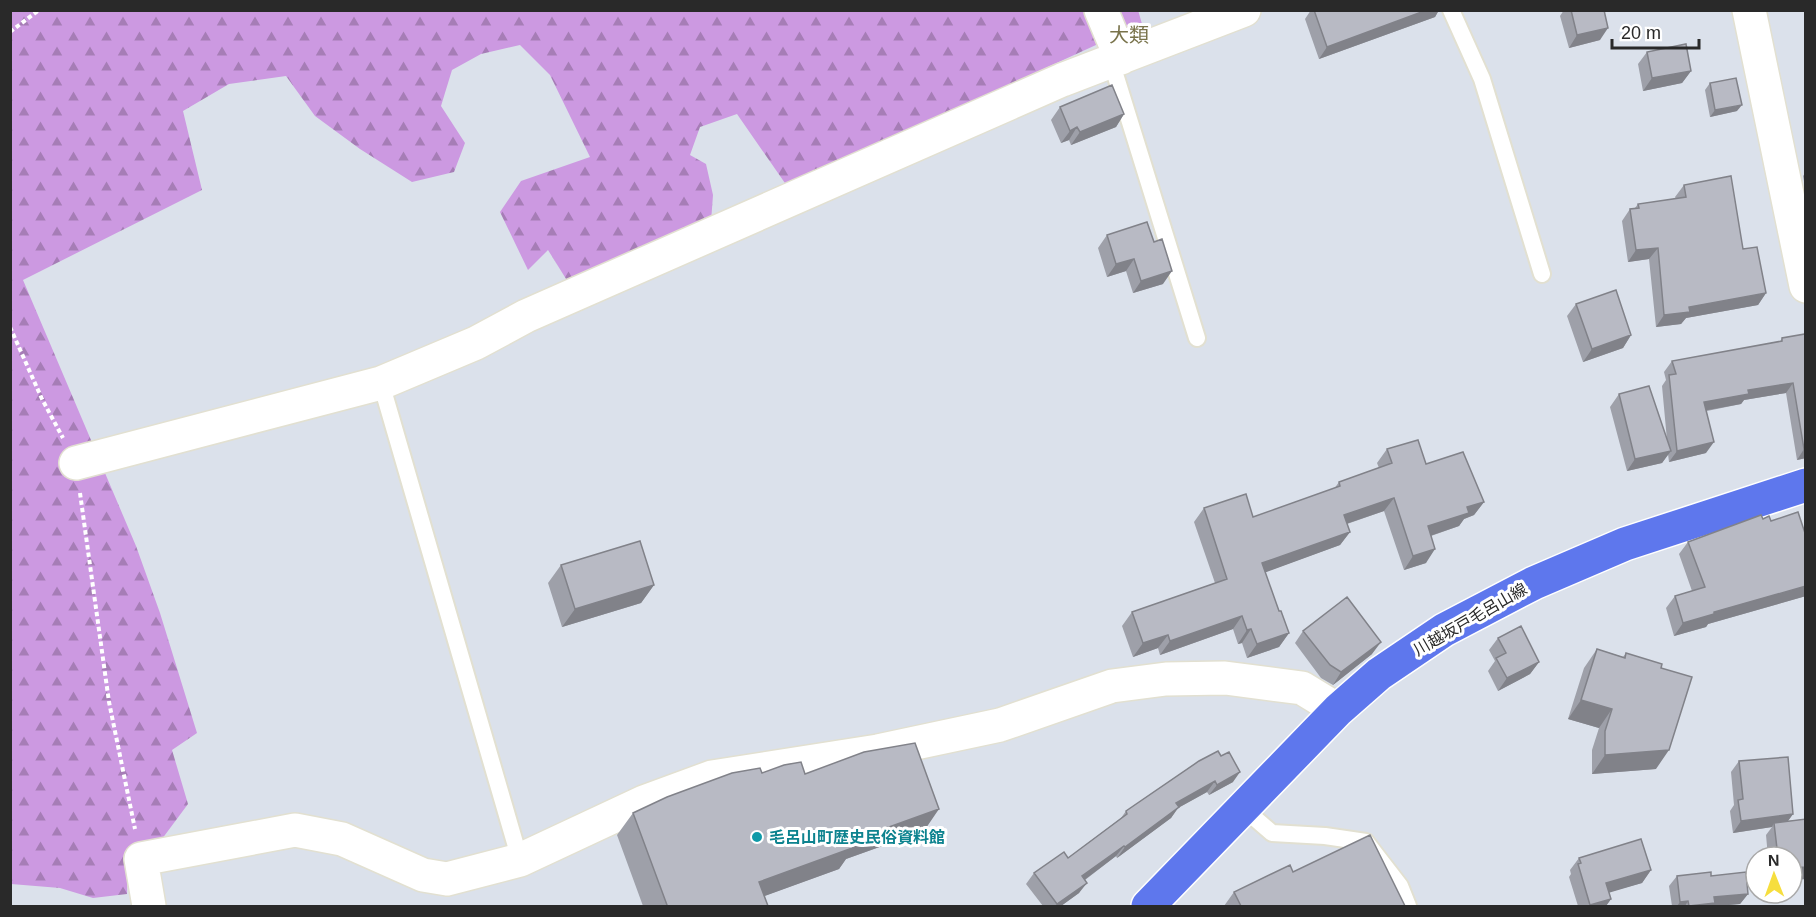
<svg xmlns="http://www.w3.org/2000/svg" width="1816" height="917" font-family="Arial,'Noto Sans JP',sans-serif">
	<style>
		.forest { fill: url(#forest-firs) }
		.lines { fill: none; stroke-linecap: round; stroke-linejoin: round }
		.service-casing { stroke: #e2e0d1; stroke-width: 20 }
		.minor-casing { stroke: #e2e0d1; stroke-width: 36 }
		.primary-casing { stroke: #fff; stroke-width: 36 }
		.path { stroke: #fff; stroke-width: 4; stroke-dasharray: 4.5 3; stroke-linecap: butt }
		.service { stroke: #fff; stroke-width: 16 }
		.minor { stroke: #fff; stroke-width: 33 }
		.primary { stroke: #5e77ed; stroke-width: 33 }
		.wall { fill: #9ea0a9 }
		.shaded-wall { fill: #818289 }
		.building { fill: #b8bac4; stroke: #818289; stroke-width: 1.5 }
		.culture-dot { fill: #0f9aa8; stroke: #fff; stroke-width: 2 }
		.labels { text-anchor: middle; stroke-width: 6; stroke-linejoin: round; paint-order: stroke }
		.street-label { font-size: 16px; fill: #292929; stroke: #fff }
		.culture-label { font-size: 16px; font-weight: bold; fill: #0d838f; stroke: #fff; text-anchor: start }
		.quarter-label { font-size: 20px; fill: #79734b; stroke: #fff }
	</style>
	<defs>
		<pattern id="forest-firs" width="22" height="20" patternUnits="userSpaceOnUse" patternTransform="scale(1.5)"><rect width="22" height="20" fill="#cc99e1"/><path d="M5 1l3.5 6h-7zM16 11l3.5 6h-7z" fill="#a67db6"/></pattern>
	</defs>
	<rect width="100%" height="100%" fill="#dbe1eb"/>
	<path class="forest" d="M1138,10L1142,24L787,186L737,114L700,127L690,155L706,164L713,195L711,222L568,282L548,250L528,270L500,212L521,181L590,157L550,75L520,45L481,54L452,70L441,106L465,143L454,172L412,182L360,149L315,116L286,76L229,84L183,111L202,190L23,280L136,546L160,613L197,733L172,750L188,804L162,839L128,847L127,894L93,898L60,888L11,884L10,11Z"/>
	<g class="lines">
		<defs>
			<path id="service" d="M1451,10L1482,79L1542,274
				M1111,61L1197,338
				M381,383L520,860
				M1243,808L1272,833L1325,836L1366,842L1400,886L1408,906"/>
			<path id="minor" d="M1101,10L1121,58
				M1749,10L1806,286
				M76,463L381,383L476,343L526,316L1062,80L1244,10
				M149,906L141,859L295,830L342,839L423,875L447,879L520,860L644,802L712,777L878,751L1000,725L1112,686L1166,679L1225,678L1302,688L1338,710"/>
			<path id="primary" d="M1148,906L1338,710L1379,674L1444,630L1534,583L1625,544L1806,485"/>
		</defs>
		<use href="#service" class="service-casing"/>
		<use href="#minor" class="minor-casing"/>
		<use href="#primary" class="primary-casing"/>
		<path class="path" d="M10,32L39,10
			M10,327L42,399L63,438
			M80,493L109,702L135,829"/>
		<use href="#service" class="service"/>
		<use href="#minor" class="minor"/>
		<use href="#primary" class="primary"/>
	</g>
	<path class="wall" d="M1311,10H1439L1435,17L1319,59L1305,19Z
		M1564,10H1604L1600,40L1569,48L1560,16Z
		M1647,52L1691,71L1682,83L1643,91L1638,64Z
		M1710,83L1737,111L1710,117L1705,90Z
		M1060,107L1124,114L1116,127L1071,145L1069,140L1061,143L1051,120Z
		M1806,172V191L1803,176Z
		M1684,185L1743,249L1766,293L1758,305L1686,318L1681,324L1656,327L1649,259L1628,262L1622,221L1630,209L1635,208L1638,204L1676,199L1675,197Z
		M1107,235L1163,284L1133,293L1126,271L1107,277L1098,248Z
		M1576,304L1631,335L1623,348L1583,362L1567,316Z
		M1805,334L1806,458L1797,460L1786,393L1744,400L1741,404L1707,411L1706,453L1669,462L1668,454L1662,463L1627,471L1610,407L1619,394L1667,440L1662,386L1666,380L1664,372L1672,361L1780,342L1782,338Z
		M1387,449L1426,464L1484,502L1474,515L1464,519L1459,526L1431,536L1426,563L1404,570L1384,511L1347,524L1350,532L1340,545L1265,572L1279,611L1289,633L1279,647L1247,658L1242,643L1238,644L1233,629L1160,655L1158,648L1133,657L1122,626L1132,612L1215,583L1194,522L1204,508L1253,517L1334,489L1339,482L1379,468L1377,463Z
		M1763,519L1771,521L1806,536V596L1708,624L1706,627L1674,636L1666,608L1675,596L1692,591L1679,554L1688,542Z
		M561,565L654,585L641,603L562,627L548,583Z
		M1303,631L1372,654L1333,685L1321,678L1295,643Z
		M1498,638L1539,662L1530,674L1498,691L1488,671L1495,661L1489,650Z
		M1597,649L1623,657L1626,653L1661,668L1656,769L1592,774V750L1599,728L1568,719L1584,668Z
		M1199,761L1233,782L1209,795L1207,792L1178,808L1171,818L1117,858L1116,856L1085,880L1079,893L1061,906H1043L1026,884L1034,873L1068,858L1121,818L1126,811Z
		M1739,761L1793,814L1788,821L1806,819V879L1792,880V857H1768L1766,835L1772,827L1733,833L1730,811L1734,805L1731,772Z
		M762,773L924,831L846,859L839,869L764,896L768,906H643L617,835L633,813Z
		M1579,858L1651,870L1642,883L1609,892L1611,899L1606,906H1578L1569,877L1571,874L1570,870Z
		M1293,872L1405,906H1224L1234,892Z
		M1677,876H1711L1748,894L1740,904L1717,906H1672L1669,886Z"/>
	<path class="shaded-wall" d="M1427,10H1439L1435,17L1319,59L1327,47Z
		M1608,28L1600,40L1569,48L1577,35Z
		M1691,71L1682,83L1643,91L1652,78Z
		M1742,105L1737,111L1710,117L1715,110Z
		M1124,114L1116,127L1071,145L1080,132Z
		M1077,127L1069,140L1061,143L1070,131Z
		M1658,248L1649,259L1628,262L1636,250Z
		M1134,259L1126,271L1107,277L1116,264Z
		M1172,271L1163,284L1133,293L1141,281Z
		M1766,293L1758,305L1686,318L1681,324L1656,327L1664,315L1689,307Z
		M1631,335L1623,348L1583,362L1592,349Z
		M1793,383L1786,393L1744,400L1741,404L1697,412L1704,402L1748,390Z
		M1714,442L1706,453L1669,462L1677,451Z
		M1806,448V458L1797,460L1804,449Z
		M1671,451L1662,463L1627,471L1635,459Z
		M1394,498L1384,511L1334,528L1344,515Z
		M1484,502L1474,515L1464,519L1459,526L1418,540L1428,526L1467,507Z
		M1350,532L1340,545L1253,577L1262,563Z
		M1435,549L1426,563L1404,570L1413,556Z
		M654,585L641,603L562,627L575,609Z
		M1806,586V596L1708,624L1706,627L1674,636L1683,623L1714,612Z
		M1242,616L1233,629L1160,655L1170,641Z
		M1251,629L1242,643L1238,644L1247,630Z
		M1289,633L1279,647L1247,658L1257,644Z
		M1168,635L1158,648L1133,657L1143,643Z
		M1381,642L1372,654L1333,685L1341,672Z
		M1539,662L1530,674L1498,691L1507,678Z
		M1581,700L1612,709L1599,728L1568,719Z
		M1669,750L1656,769L1592,774L1605,755Z
		M1240,772L1233,782L1209,795L1217,785Z
		M1215,781L1207,792L1178,808L1171,818L1117,858L1125,847L1176,803Z
		M939,809L924,831L846,859L839,869L743,904L759,882L853,840Z
		M1793,814L1785,825L1774,823L1772,827L1733,833L1741,821Z
		M1124,846L1116,856L1075,887L1082,876Z
		M1806,867V879L1792,880V868Z
		M1651,870L1642,883L1598,896L1606,883Z
		M1087,883L1079,893L1061,906H1055L1057,904Z
		M1748,894L1740,904L1717,906H1688L1714,897Z
		M1611,899L1606,906H1589L1590,905Z
		M1688,901L1685,906H1677L1680,902Z"/>
	<path class="building" d="M1314,10H1427L1327,47Z
		M1571,10H1604L1608,28L1577,35Z
		M1686,44L1691,71L1652,78L1647,52Z
		M1736,78L1742,105L1715,110L1710,83Z
		M1112,85L1124,114L1080,132L1077,127L1070,131L1060,107Z
		M1731,176L1743,249L1757,247L1766,293L1689,307L1690,312L1664,315L1658,248L1636,250L1630,209L1639,208L1638,204L1686,197L1684,185Z
		M1147,222L1154,242L1162,239L1172,271L1141,281L1134,259L1116,264L1107,235Z
		M1616,290L1631,335L1592,349L1576,304Z
		M1805,334L1806,448L1804,449L1793,383L1748,390L1749,394L1704,402L1714,442L1677,451L1669,375L1676,374L1672,361L1782,341V338Z
		M1649,386L1671,451L1635,459L1619,394Z
		M1418,440L1426,464L1463,452L1484,502L1467,507L1469,513L1428,526L1435,549L1413,556L1394,498L1344,515L1350,532L1262,563L1279,611H1281L1289,633L1257,644L1251,629L1247,630L1242,616L1170,641L1168,635L1143,643L1132,612L1227,579L1204,508L1246,494L1253,517L1340,486L1339,482L1392,463L1387,449Z
		M1798,512L1806,536V586L1714,612V614L1683,623L1675,596L1705,587L1688,542L1761,515L1763,519L1769,516L1771,521Z
		M640,541L654,585L575,609L561,565Z
		M1347,597L1381,642L1341,672L1330,665L1303,631Z
		M1521,626L1539,662L1507,678L1496,658L1506,653L1498,638Z
		M1597,649L1625,658L1626,653L1662,664L1661,668L1692,677L1669,750L1605,755V731L1612,709L1581,700Z
		M915,743L939,809L853,840L855,847L759,882L768,906H664L667,905L633,813L667,797L732,773L760,768L762,773L784,765L801,762L805,774L864,752Z
		M1218,751L1221,756L1229,752L1240,772L1217,785L1215,781L1176,803L1179,807L1125,847L1124,846L1082,876L1087,883L1057,904L1034,873L1064,852L1068,858L1127,814L1126,811L1199,761Z
		M1788,757L1793,814L1741,821L1738,800L1743,799L1739,761Z
		M1806,819V867L1792,868V857H1778L1774,823Z
		M1370,835L1405,906H1241L1234,892L1290,865L1293,872Z
		M1641,839L1651,870L1606,883L1611,899L1590,905L1578,864L1581,863L1579,858Z
		M1711,872V876L1746,872L1748,894L1714,897L1715,903L1689,906L1688,901L1680,902L1677,876Z"/>
	<circle class="culture-dot" cx="757" cy="837" r="6"/>
	<g class="labels">
		<g class="street-label">
			<text transform="translate(1470 619) rotate(-30)" y="6">川越坂戸毛呂山線</text>
		</g>
		<g class="culture-label">
			<text x="769" y="843">毛呂山町歴史民俗資料館</text>
		</g>
		<g class="quarter-label">
			<text x="1129" y="42">大類</text>
		</g>
	</g>
	<rect width="1816" height="917" fill="none" stroke="#292929" stroke-width="24"/>
	<g transform="translate(1774 875) rotate(359)"><circle r="28" fill="#ffffff" stroke="#a9a9a9" stroke-width="1.5"/>
	<path d="M0-4.5L10 22L0 15L-10 22Z" fill="#f6de3e"/>
	<text y="-9" font-size="16" font-weight="bold" text-anchor="middle" fill="#292929">N</text>
	</g>
	<path d="M1612 39v9h87v-9" fill="none" stroke="#292929" stroke-width="3"/>
	<text x="1621" y="39" font-size="18" fill="#292929" stroke="#ffffff" stroke-width="4.5" paint-order="stroke">20 m</text>
</svg>
